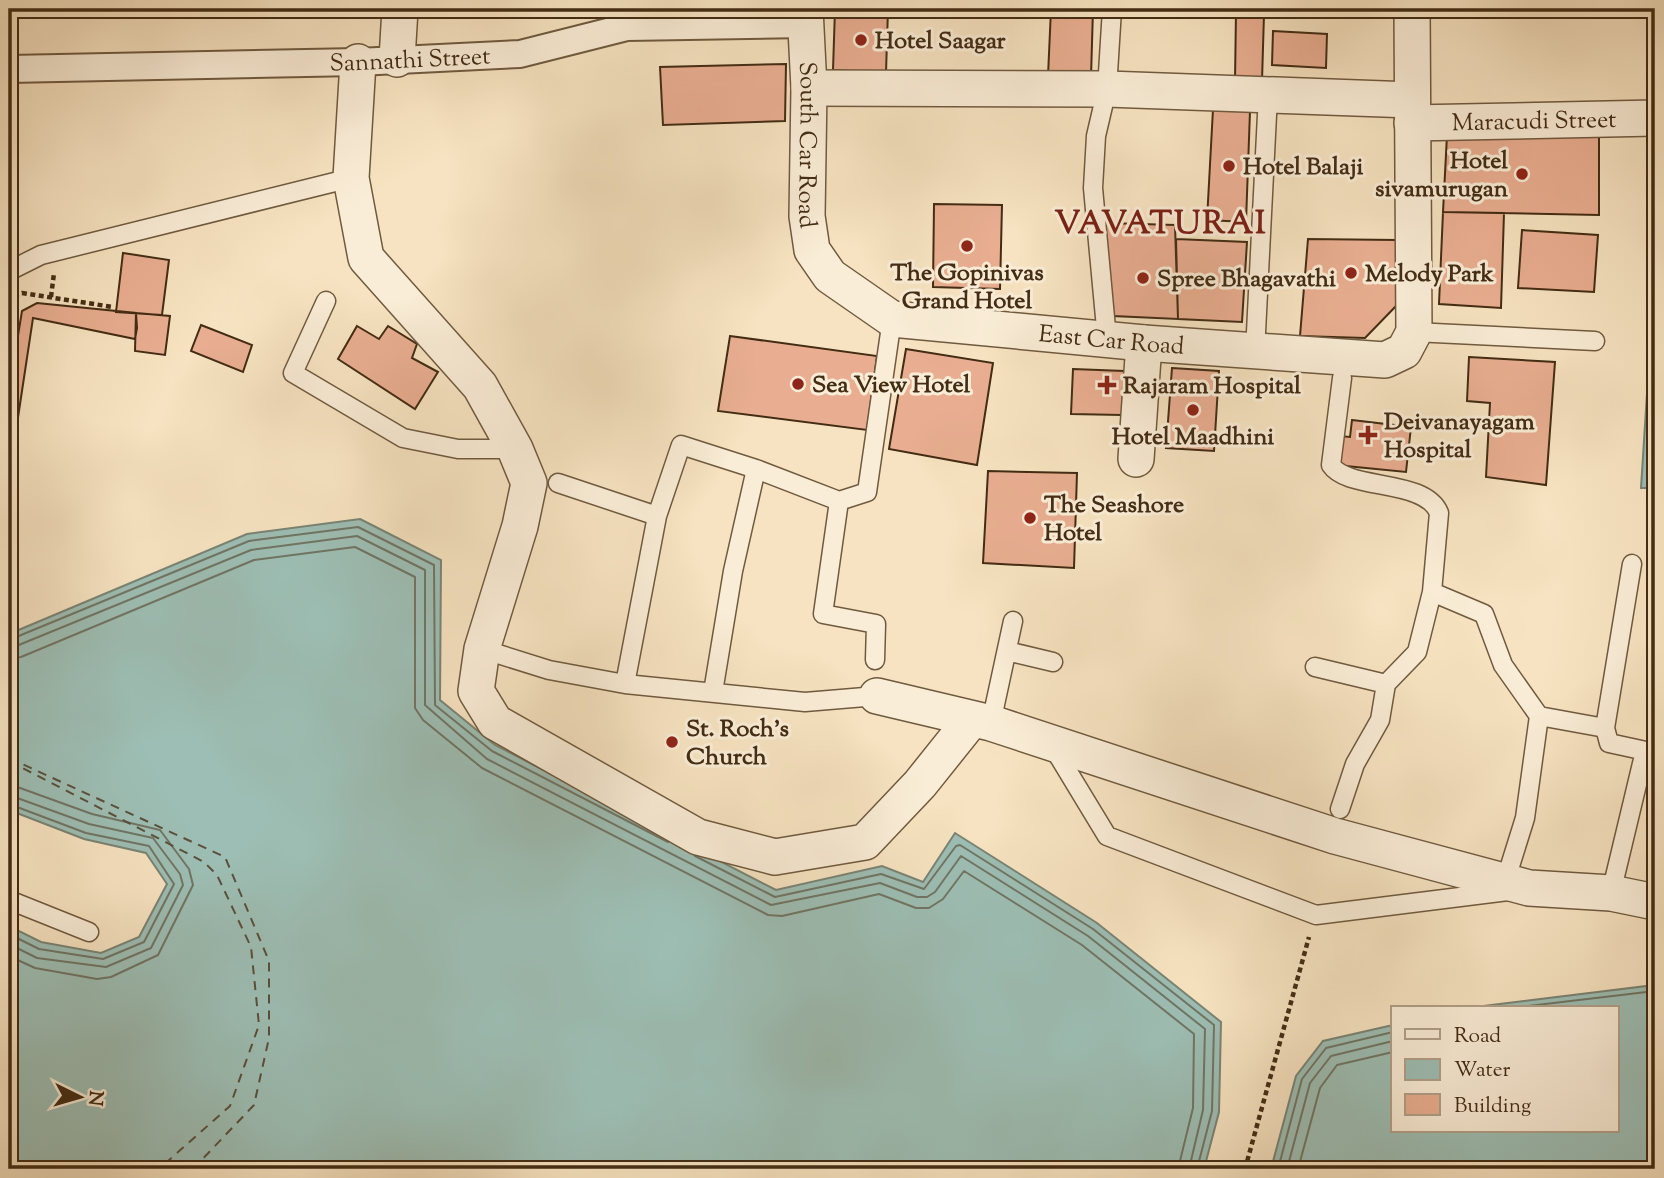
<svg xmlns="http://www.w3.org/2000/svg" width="1664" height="1178" font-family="'Sorts Mill Goudy',serif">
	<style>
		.water { fill: #9dbeb4; stroke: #798474; stroke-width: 2 }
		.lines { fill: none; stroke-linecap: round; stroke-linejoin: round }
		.shore { stroke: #707564; stroke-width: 2 }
		.ferry { stroke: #5a503c; stroke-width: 2; stroke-dasharray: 9 7; stroke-linecap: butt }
		.building { fill: #e9ae91; stroke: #432c14; stroke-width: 2 }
		.service-casing { stroke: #705a3f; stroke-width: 21 }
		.pedestrian-casing { stroke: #705a3f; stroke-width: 30 }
		.minor-casing { stroke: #705a3f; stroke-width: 38 }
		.path { stroke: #432c14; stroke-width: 4.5; stroke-dasharray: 5 3.5; stroke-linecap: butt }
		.service { stroke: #faedd7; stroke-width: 18 }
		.pedestrian { stroke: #faedd7; stroke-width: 26 }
		.minor { stroke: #faedd7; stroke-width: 35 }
		.poi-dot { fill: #8f2418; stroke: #faedd7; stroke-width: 2.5 }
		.labels { text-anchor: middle; stroke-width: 6; stroke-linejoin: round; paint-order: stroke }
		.poi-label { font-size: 24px; font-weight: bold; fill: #432c14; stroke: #faedd7; text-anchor: start }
		.street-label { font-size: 24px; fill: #432c14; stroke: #faedd7 }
		.district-label { font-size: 32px; font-weight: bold; letter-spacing: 2px; fill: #7a1f14; stroke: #faedd7 }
	</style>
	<rect width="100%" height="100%" fill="#f7e3c1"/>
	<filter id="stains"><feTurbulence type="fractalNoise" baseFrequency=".00286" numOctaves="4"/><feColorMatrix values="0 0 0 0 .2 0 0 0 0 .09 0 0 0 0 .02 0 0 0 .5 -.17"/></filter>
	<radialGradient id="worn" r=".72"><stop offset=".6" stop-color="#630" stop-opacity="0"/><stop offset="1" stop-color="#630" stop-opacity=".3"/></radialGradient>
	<path class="water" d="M1655,267V488H1641Z
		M360,519L441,560L440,700L495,745L776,890L882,866L923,882L955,833L1097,923L1221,1022L1219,1112L1204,1169H9V926L41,942L101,953L139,937L167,884L146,853L84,839L9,810V634L247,534Z
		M1655,985V1169H1271L1296,1076L1323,1041L1393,1025V1131H1617V1008H1467Z"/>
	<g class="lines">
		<path class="shore" d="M1655,376L1649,478L1655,482
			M9,640L249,541L358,527L434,565L435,705L492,751L668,842
			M9,649L251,550L357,536L425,570V705L487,759L771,905L880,883L917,897H927L935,892L961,856L1088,936L1205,1029L1203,1110L1189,1169
			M9,659L21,657L254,560L355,547L415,577V708L423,720L482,768L768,915L782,916L879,894L916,908H929L943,899L964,871L1082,945L1194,1034L1193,1108L1178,1169
			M9,784L92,814L160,830L189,869L193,885L158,955L111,977L97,979L35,968L9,956
			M9,795L89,824L153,838L180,874L183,885L151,948L106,967L37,958L9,944
			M9,804L86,833L149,846L174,884L144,942L103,959L39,949L9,934
			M695,856L775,897L881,874L924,889L956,846L960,845L1093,929L1214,1025L1212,1111L1197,1169
			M1511,1008L1655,991
			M1278,1169L1302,1079L1326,1048L1393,1032
			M1287,1169L1310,1083L1331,1056L1393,1041
			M1298,1169L1320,1088L1337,1065L1393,1052"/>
		<path class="ferry" d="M9,758L225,857L269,961V1038L254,1105L193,1169
			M9,761L204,862L217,875L251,947L259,1025L230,1106L159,1169"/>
	</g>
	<path class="building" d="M835,9H888L886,73L833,70Z
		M1051,9H1093L1091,77L1048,76Z
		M1236,12L1264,14L1262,81H1235Z
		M1273,31L1327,34L1326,68L1272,65Z
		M786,64L785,121L663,125L660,67Z
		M1213,109L1250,111L1246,222L1207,220Z
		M1447,135H1599V215L1443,212Z
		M934,204L1002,205L1000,289L933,287Z
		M1443,212L1504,213L1501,308L1439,304Z
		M1105,223L1175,225L1178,319L1113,316Z
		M1522,230L1598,235L1594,292L1518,288Z
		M1176,239L1247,242L1242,322L1178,319Z
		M1308,239L1397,240V305L1365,338L1300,336Z
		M123,253L169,260L162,315L116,312Z
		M37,303L136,313L137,328L135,339L33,318L9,477V365L13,366L22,311Z
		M136,313L170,316L165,355L135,351Z
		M201,325L252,345L243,372L191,351Z
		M357,326L379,339L388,326L417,344L412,358L438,372L415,409L338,359Z
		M730,336L877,356L867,430L718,411Z
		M906,349L993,363L977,465L889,449Z
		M1469,357L1555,362L1546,485L1486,477L1490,403L1467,401Z
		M1172,368L1219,371L1214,451L1166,448Z
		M1073,369L1124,371L1122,415L1071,414Z
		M1352,420L1411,427L1406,472L1336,465L1340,436L1350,437Z
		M988,471L1077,473L1074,568L983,563Z"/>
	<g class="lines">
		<defs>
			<path id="service" d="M9,271L41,255L351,178
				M326,301L293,373L403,438L458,449H515
				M1414,332L1595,341
				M1107,339L1093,188L1096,136L1107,89L1112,9
				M1255,352L1268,95
				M1342,378L1331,465C1348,491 1425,478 1439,513L1432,592L1484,614L1503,665L1539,716L1525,818L1505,882
				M558,483L657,516L681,445L756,469L839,501L867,492L892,319
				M839,501L823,614L876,624L875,660
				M482,649L549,670L625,684L805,702L877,696
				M1007,651L1053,662
				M1315,667L1386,684L1417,652L1432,592
				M625,684L657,516
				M713,692L733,571L756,469
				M1539,716L1605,728L1609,743L1655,753
				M991,723L1013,621
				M1605,728L1632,564
				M1053,747L1107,836L1316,915L1508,891
				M1340,809L1355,764L1380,720L1386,684
				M1611,893L1645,751
				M9,900L89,932"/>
			<g id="pedestrian">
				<path id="s1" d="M9,69L358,62L520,54L627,27L806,24"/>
			</g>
			<g id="minor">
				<path id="s2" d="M805,9L809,88L807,216L812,250L830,276L892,319L1144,343L1385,360L1404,351L1414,332L1412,9"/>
				<path d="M397,59L400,9"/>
				<path d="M358,62L351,178L366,258L480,386L515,449L529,483L520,526L482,649L476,691L495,722L698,837L775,857L865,842L920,784L972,719"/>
				<path d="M809,88L1107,89L1412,100"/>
				<path id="s3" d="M1412,123L1655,118"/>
				<path d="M1136,459L1144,343"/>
				<path d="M877,696L991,723L1335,836L1529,888L1611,893L1655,902"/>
			</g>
		</defs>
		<use href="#service" class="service-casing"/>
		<use href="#pedestrian" class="pedestrian-casing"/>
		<use href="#minor" class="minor-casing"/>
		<path class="path" d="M51,297L54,273
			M9,302L11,297L22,293L113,307
			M1245,1169L1309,937"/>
		<use href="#service" class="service"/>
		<use href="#pedestrian" class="pedestrian"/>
		<use href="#minor" class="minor"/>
	</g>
	<g class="poi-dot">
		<circle cx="861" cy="40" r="7"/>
		<circle cx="1229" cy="166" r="7"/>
		<circle cx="1522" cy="174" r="7"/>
		<circle cx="967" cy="246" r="7"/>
		<circle cx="1351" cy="273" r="7"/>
		<circle cx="1143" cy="278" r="7"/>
		<circle cx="798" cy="384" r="7"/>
		<path d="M1103.5 374.5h7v7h7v7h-7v7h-7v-7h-7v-7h7z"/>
		<circle cx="1193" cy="410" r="7"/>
		<path d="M1364.5 424.5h7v7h7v7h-7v7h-7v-7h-7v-7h7z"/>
		<circle cx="1030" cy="518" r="7"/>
		<circle cx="672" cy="742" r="7"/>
	</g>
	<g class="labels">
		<g class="poi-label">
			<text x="875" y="48">Hotel Saagar</text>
			<text x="1508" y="168" text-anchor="end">Hotel<tspan x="1508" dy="28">sivamurugan</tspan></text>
			<text x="1243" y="174">Hotel Balaji</text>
			<text x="967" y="280" text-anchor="middle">The Gopinivas<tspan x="967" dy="28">Grand Hotel</tspan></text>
			<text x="1365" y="281">Melody Park</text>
			<text x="1157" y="286">Spree Bhagavathi</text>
			<text x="812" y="392">Sea View Hotel</text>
			<text x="1123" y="393">Rajaram Hospital</text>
			<text x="1384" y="429">Deivanayagam<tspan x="1384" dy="28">Hospital</tspan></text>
			<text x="1193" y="444" text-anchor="middle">Hotel Maadhini</text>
			<text x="1044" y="512">The Seashore<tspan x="1044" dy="28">Hotel</tspan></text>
			<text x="686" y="736">St. Roch's<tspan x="686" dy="28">Church</tspan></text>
		</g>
		<g class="street-label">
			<text dy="8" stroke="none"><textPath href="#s1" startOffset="401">Sannathi Street</textPath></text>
			<text dy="8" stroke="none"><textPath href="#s3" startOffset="122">Maracudi Street</textPath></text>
			<text dy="8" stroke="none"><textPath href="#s2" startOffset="136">South Car Road</textPath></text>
			<text dy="8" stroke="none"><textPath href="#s2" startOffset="569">East Car Road</textPath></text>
		</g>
		<g class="district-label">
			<text x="1161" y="233">VAVATURAI</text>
		</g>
	</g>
	<rect width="1664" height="1178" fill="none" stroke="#f7e3c1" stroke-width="35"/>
	<rect x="10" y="10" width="1643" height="1157" fill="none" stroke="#432c14" stroke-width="3.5"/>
	<rect x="18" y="18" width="1629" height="1143" fill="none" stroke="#432c14" stroke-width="2"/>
	<rect x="1391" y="1006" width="228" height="126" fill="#faedd7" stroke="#b1a089" stroke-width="2"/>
	<rect x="1405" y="1029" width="35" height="10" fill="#faedd7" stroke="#b1a089" stroke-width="2"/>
	<text x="1454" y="1042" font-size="21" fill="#432c14">Road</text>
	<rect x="1405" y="1059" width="35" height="21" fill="#9dbeb4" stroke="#b1a089" stroke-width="2"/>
	<text x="1454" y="1076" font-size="21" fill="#432c14">Water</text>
	<rect x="1405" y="1094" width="35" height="21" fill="#e9ae91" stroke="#b1a089" stroke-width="2"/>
	<text x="1454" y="1112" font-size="21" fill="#432c14">Building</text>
	<g transform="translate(80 1097) rotate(95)" stroke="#faedd7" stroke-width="5" paint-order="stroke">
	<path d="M0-5L12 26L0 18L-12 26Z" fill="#432c14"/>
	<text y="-10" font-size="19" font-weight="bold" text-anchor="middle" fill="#432c14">N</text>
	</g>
	<rect width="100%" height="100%" filter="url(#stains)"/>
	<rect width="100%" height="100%" fill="url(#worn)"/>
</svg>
